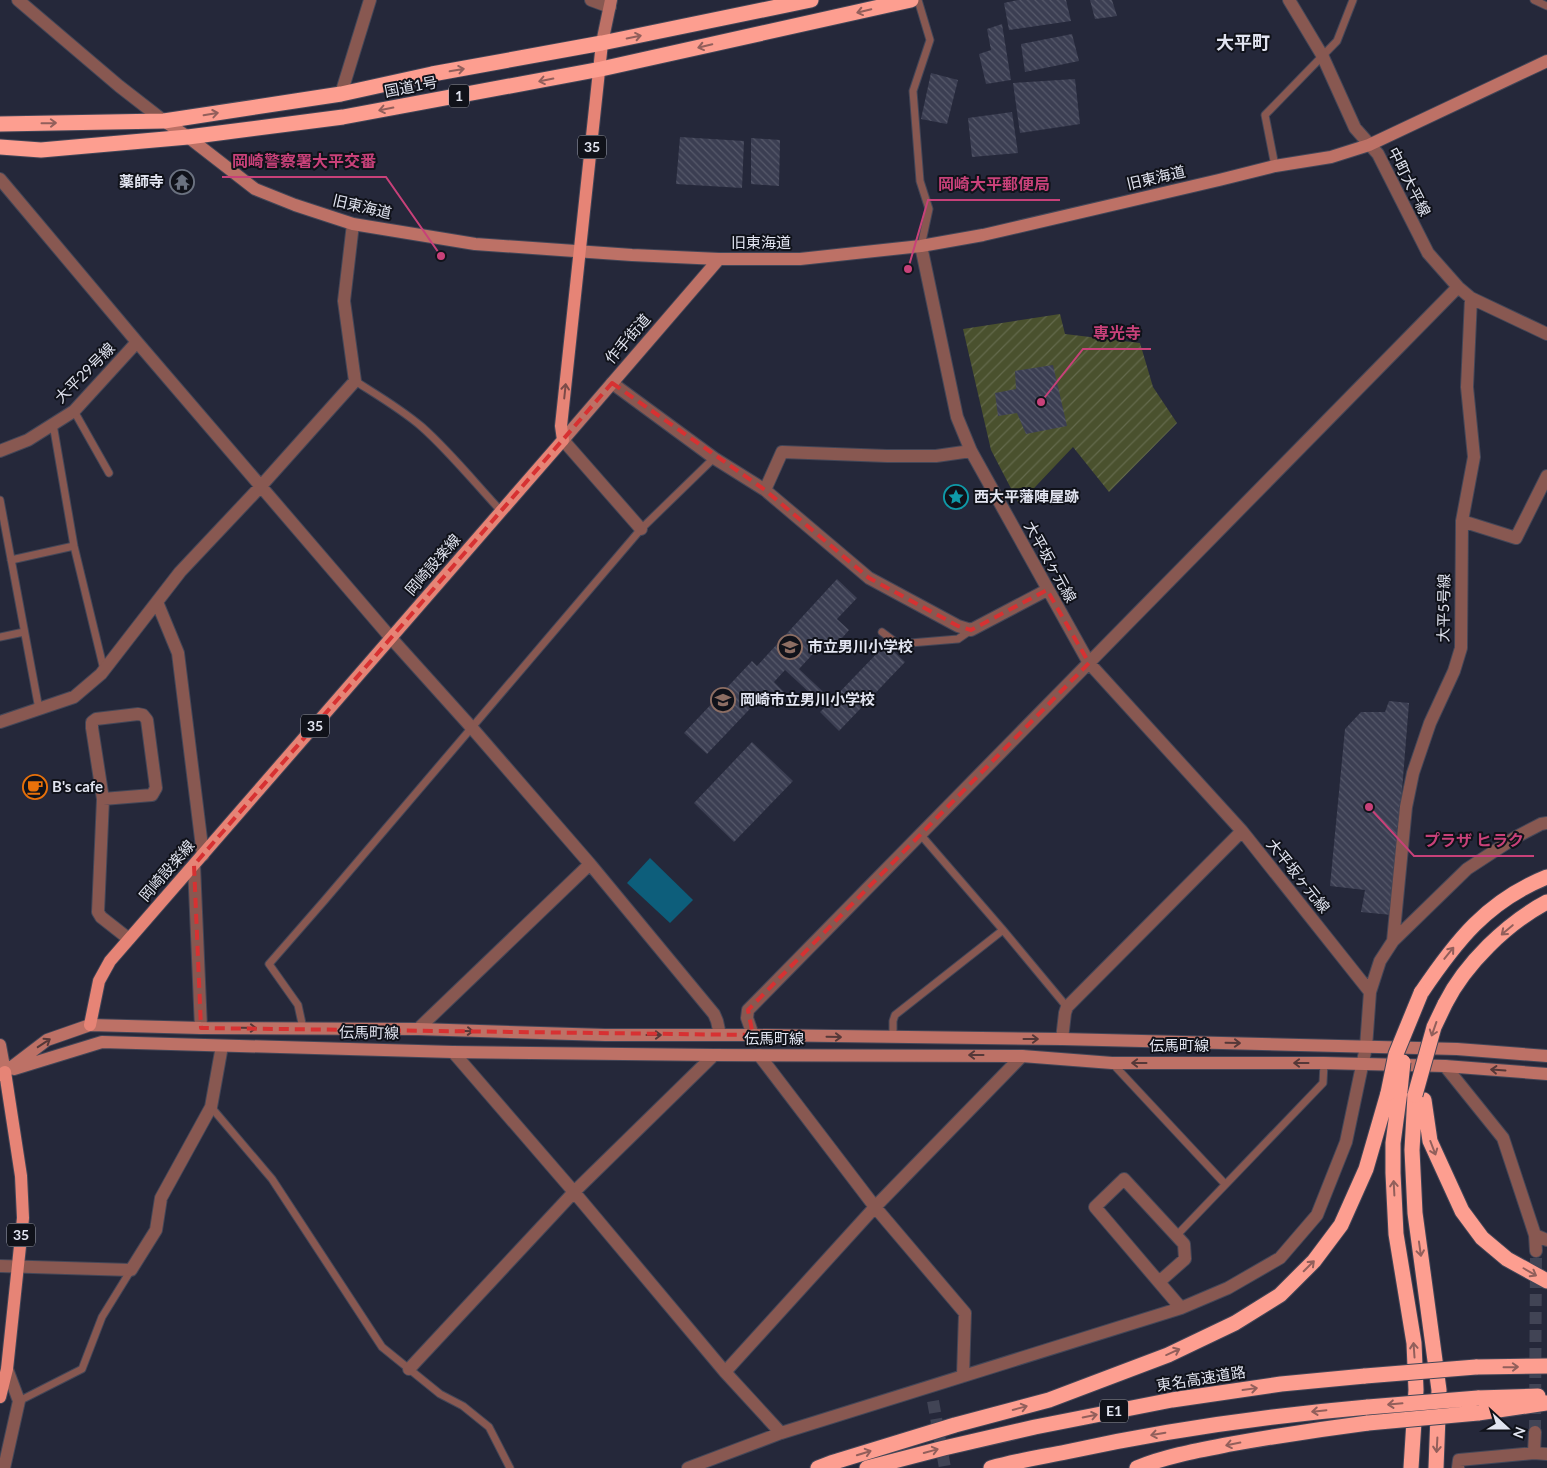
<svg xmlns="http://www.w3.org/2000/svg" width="1547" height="1468" font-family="Lato,'Noto Sans JP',sans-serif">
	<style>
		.garden { fill: url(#garden-furrows) }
		.water { fill: #0d5e7b }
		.building { fill: url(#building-back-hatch) }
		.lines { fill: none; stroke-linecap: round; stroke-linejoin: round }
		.street-tunnel { stroke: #414455; stroke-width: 12; stroke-dasharray: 12 6; stroke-linecap: butt }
		.lane-casing { stroke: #434657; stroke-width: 9 }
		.street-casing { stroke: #434657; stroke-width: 14 }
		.secondary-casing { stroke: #434657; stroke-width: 14 }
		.primary-casing { stroke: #434657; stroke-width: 14 }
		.highway-casing { stroke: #434657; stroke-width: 17 }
		.lane { stroke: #885851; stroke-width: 7 }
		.street { stroke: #885851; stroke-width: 12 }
		.secondary { stroke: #bd7166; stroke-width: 12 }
		.primary { stroke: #e68476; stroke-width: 12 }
		.highway { stroke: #fd9e90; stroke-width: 15 }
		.highway-bridge-casing { stroke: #434657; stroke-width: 17; stroke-linecap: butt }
		.highway-bridge { stroke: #fd9e90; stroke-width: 15 }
		.oneway { stroke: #925f5b }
		.oneway2 { stroke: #7b4b48 }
		.oneway3 { stroke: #553838 }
		.marked { fill: none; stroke: #d73132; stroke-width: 4; stroke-dasharray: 10 6; stroke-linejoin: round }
		.labels { text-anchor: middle; stroke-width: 4; stroke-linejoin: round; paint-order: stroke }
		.shield { fill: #10121a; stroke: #a2a5b0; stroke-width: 1 }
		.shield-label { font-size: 14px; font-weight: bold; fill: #e1e4f0 }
		.street-label { font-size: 15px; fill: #e1e4f0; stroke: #10121a }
		.poi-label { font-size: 15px; font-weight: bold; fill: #e1e4f0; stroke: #10121a; text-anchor: start }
		.quarter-label { font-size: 18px; font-weight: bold; fill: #e1e4f0; stroke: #10121a }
		.leader { fill: none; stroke: #c84179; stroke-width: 2 }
		.callout-dot { fill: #c84179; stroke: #10121a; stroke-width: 2 }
		.callout-label { font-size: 16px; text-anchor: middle; font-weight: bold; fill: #c84179; stroke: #10121a; stroke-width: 4; stroke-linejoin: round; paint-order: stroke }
	</style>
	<defs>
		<pattern id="garden-furrows" width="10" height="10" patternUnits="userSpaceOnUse" patternTransform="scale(1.25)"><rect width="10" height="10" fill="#4a512e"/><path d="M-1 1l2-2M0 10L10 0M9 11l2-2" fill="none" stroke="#646a4d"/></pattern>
		<pattern id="building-back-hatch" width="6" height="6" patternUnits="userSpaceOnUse" patternTransform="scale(1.25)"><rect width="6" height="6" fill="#3b3e52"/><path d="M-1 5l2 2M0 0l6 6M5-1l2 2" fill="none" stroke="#575a6b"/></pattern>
	</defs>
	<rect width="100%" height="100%" fill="#25283a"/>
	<path class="garden" d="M1060,314L1065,334L1140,343L1153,387L1177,423L1109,492L1073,447L1019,504L991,450L963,329Z"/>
	<path class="water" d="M650,858L693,900L670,923L627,883Z"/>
	<path class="building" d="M1018,0H1066L1071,21L1009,30L1004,3Z
		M1090,0H1112L1117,16L1095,19Z
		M1002,24L1011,80L986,84L979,54L991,50L987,29Z
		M1072,34L1079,61L1025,72L1021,44Z
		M931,73L958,80L947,124L921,119Z
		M1075,79L1080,124L1020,133L1013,83Z
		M1012,112L1018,153L972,157L968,118Z
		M680,137L744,141L742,188L676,184Z
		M751,138L780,140L779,186L751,184Z
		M1053,365L1067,426L1026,434L1017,413L998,416L995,393L1016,389L1015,371Z
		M837,579L857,598L837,619L849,630L829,653L821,645L799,669L832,700L886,644L905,662L839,731L820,712L825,707L785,670L774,682L787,695L777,705L765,693L707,754L684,733L752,661L757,666Z
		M1389,701L1409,703L1392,915L1361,912L1365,890L1330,886L1345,729L1361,712H1385Z
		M752,742L793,781L734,842L694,803Z"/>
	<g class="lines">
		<path class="street-tunnel" d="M933,1401L945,1468
			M1535,1432L1536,1251"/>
		<defs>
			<path id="lane" d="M918,0L930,40L913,91L920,181L929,209L921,246
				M1534,0L1547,6
				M1275,166L1265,115L1337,41L1353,0
				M355,381C377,395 401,409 422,427C450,452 475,483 501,511
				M74,411L109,473
				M53,424L74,546L104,670
				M0,500L39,709
				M11,560L74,546
				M882,632L898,644L958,639L971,630
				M0,637L24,632
				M920,834L1003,930L1067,1007
				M303,1028L298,1005L269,964L324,901L641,529L714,458
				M893,1038V1021L895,1015L1003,930
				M1112,1063L1225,1184
				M211,1107L272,1179L382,1347L440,1394L463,1406L489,1427L510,1468
				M1177,1235L1323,1083L1324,1063
				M19,1401L82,1369L102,1317L131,1270"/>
			<path id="street" d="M18,0L119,86L164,121
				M591,0L610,7
				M1289,0L1322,55L1355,128L1378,154L1428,253L1458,287L1471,298L1547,334
				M341,94L370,0
				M0,179L137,342L391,638L472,728L590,864L714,1014L717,1021L720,1035
				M921,246L957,417L971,451L1089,663L1242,831L1370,992
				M612,383L714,458L765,490L782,452L887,456H936L971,451
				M563,440L641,529
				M0,451L28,440L74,411L137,342
				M765,490L869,578L958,626L971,630L1047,590
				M1462,521L1516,538L1547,476
				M157,602L178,653L203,855
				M0,722L74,697L101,674L180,572L261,486L355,381L344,301L353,224
				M103,799L152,795L156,788L147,720L143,715L138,714L96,719L92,722V728L103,799L98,912L101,917L129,939
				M194,865L201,1028
				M1393,941L1406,807L1413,773L1430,723L1454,671L1461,648L1462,521L1474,457L1467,387L1471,298
				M418,1029L590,864
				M753,1035L747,1018L748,1010L1458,287
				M1062,1039L1065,1013L1067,1007L1242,831
				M453,1052L574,1192L725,1372L781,1433
				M759,1055L875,1207L965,1313L963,1376
				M1445,1066L1503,1138L1535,1235L1536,1251
				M1535,1235L1547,1240
				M0,1266L131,1270L156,1230L161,1198L211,1107L222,1046
				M1159,1282L1185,1259L1184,1244L1124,1179L1095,1207L1181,1308
				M409,1369L574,1192L714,1055
				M725,1372L875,1207L1022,1056
				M1534,1453L1535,1432
				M4,1468L19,1401L7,1369
				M688,1468L781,1433L1181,1308L1228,1288L1280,1258L1317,1215L1346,1142L1366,1047L1370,992L1380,961L1393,941L1467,869L1516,837L1541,824L1547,823
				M1458,1468L1459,1460L1534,1453L1547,1454"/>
			<path id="secondary" d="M602,43L611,0
				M164,121L188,137L255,189L295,205L353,224L475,244L632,255L719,259H800L921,246L983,235L1219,180L1275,166L1331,157L1369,145L1547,61
				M563,440L719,259
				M0,1045L5,1072
				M14,1069L102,1042L453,1052L714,1055L1022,1056L1112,1063H1324L1445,1066L1547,1074
				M5,1072L47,1040L90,1025L201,1028L418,1029L605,1035H753L1062,1039L1457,1049L1547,1056"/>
			<path id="primary" d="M90,1025L99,981L110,961L563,440L561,426L602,43
				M0,1075L5,1072L21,1176L23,1218L7,1369L0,1397"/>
			<path id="highway" d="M0,124L164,121L341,94L432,74L602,43L811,0
				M0,147L41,150L188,137L343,117L601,69L911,0
				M1421,993C1456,941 1487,901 1547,877
				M1445,1004C1465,964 1507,923 1547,902
				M1400,1091L1393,1143V1173L1396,1234L1414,1343L1416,1390L1411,1468
				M1415,1095L1412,1150L1415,1213L1439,1390L1436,1468
				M1424,1100L1430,1141L1462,1211L1482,1238L1507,1259L1547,1281
				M1476,1367L1547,1366
				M1478,1398L1538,1396
				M1478,1413L1547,1403
				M818,1468L831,1463L955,1425L1049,1400L1168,1355L1235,1323L1280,1295L1314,1261L1341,1225L1366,1169L1388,1093
				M867,1468L944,1448L1035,1427L1172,1400L1281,1384L1365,1376
				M991,1468C1016,1461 1041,1457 1066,1452C1166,1430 1266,1416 1368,1407
				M1137,1468C1166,1456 1200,1450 1231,1444C1276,1436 1322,1429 1368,1423"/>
		</defs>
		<use href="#lane" class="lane-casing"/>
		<use href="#street" class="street-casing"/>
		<use href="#secondary" class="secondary-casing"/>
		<use href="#primary" class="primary-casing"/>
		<use href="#highway" class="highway-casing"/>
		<use href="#lane" class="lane"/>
		<use href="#street" class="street"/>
		<use href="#secondary" class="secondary"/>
		<use href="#primary" class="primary"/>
		<use href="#highway" class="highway"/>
		<defs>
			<path id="highway-bridge" d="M1400,1091L1403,1062
				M1388,1093L1396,1054L1421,993
				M1415,1095L1434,1027L1445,1004
				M1365,1376L1476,1367
				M1368,1407L1478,1398
				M1368,1423L1478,1413"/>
		</defs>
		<use href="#highway-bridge" class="highway-bridge-casing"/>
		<use href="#highway-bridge" class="highway-bridge"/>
	</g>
	<defs><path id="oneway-shaft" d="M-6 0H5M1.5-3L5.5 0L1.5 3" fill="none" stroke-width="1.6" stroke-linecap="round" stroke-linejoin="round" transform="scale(1.25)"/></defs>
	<g class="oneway">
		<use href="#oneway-shaft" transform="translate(864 11) rotate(167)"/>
		<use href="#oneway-shaft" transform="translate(634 37) rotate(-12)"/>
		<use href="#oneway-shaft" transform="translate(705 46) rotate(167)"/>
		<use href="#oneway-shaft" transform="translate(457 70) rotate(-10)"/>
		<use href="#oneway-shaft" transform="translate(546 80) rotate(169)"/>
		<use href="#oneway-shaft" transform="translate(386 109) rotate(169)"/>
		<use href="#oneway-shaft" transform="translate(211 114) rotate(-9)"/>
		<use href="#oneway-shaft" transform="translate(49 123) rotate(-1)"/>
		<use href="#oneway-shaft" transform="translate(1507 930) rotate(140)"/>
		<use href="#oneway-shaft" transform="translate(1449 953) rotate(-51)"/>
		<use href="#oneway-shaft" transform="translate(1434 1029) rotate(109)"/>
		<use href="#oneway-shaft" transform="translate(1433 1148) rotate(69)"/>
		<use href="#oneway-shaft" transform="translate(1394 1188) rotate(-93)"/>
		<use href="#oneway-shaft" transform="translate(1420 1249) rotate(82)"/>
		<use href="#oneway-shaft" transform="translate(1309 1266) rotate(-45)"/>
		<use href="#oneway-shaft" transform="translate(1530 1272) rotate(30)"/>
		<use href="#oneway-shaft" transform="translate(1414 1350) rotate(-94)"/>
		<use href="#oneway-shaft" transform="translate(1173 1352) rotate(-24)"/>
		<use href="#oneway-shaft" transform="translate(1511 1367) rotate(-1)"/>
		<use href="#oneway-shaft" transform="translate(1250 1389) rotate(-8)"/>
		<use href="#oneway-shaft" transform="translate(1395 1404) rotate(175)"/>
		<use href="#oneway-shaft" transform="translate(1020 1408) rotate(-15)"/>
		<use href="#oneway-shaft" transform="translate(1319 1411) rotate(174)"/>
		<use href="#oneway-shaft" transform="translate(1090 1416) rotate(-11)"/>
		<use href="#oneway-shaft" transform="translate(1158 1434) rotate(170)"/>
		<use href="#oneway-shaft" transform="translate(1233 1444) rotate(169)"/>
		<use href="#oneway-shaft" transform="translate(1437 1445) rotate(93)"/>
		<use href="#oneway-shaft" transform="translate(931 1451) rotate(-15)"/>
		<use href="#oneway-shaft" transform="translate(864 1453) rotate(-17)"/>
	</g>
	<use class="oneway2" href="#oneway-shaft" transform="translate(565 391) rotate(-84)"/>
	<g class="oneway3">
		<use href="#oneway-shaft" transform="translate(249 1028) rotate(1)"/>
		<use href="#oneway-shaft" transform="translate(466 1031) rotate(2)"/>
		<use href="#oneway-shaft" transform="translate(654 1035)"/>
		<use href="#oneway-shaft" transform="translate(834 1037) rotate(1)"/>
		<use href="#oneway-shaft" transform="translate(1031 1039)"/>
		<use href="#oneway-shaft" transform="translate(44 1043) rotate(-33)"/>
		<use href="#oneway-shaft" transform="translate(1233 1043) rotate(1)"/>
		<use href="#oneway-shaft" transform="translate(976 1055) rotate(-180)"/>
		<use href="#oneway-shaft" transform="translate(1139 1063) rotate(-180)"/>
		<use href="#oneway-shaft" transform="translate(1301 1063) rotate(-180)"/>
		<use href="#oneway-shaft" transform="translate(1498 1070) rotate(-176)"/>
	</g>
	<path class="marked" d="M612,383L765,490L869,578L958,626L971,630L1047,590L1089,663L748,1010L753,1035L201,1028L194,865Z"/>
	<defs>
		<symbol id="temple-ring" viewBox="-11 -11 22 22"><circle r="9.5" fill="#10121a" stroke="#6b7280" stroke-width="1.5"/><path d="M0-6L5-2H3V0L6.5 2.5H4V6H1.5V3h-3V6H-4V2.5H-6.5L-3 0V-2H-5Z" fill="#6b7280"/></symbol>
		<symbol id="sight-ring" viewBox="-11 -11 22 22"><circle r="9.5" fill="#10121a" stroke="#0f9aa8" stroke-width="1.5"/><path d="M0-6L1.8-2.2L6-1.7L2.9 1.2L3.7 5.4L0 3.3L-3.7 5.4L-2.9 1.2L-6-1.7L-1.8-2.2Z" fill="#0f9aa8"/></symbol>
		<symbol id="school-ring" viewBox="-11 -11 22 22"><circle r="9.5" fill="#10121a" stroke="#8d6e63" stroke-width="1.5"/><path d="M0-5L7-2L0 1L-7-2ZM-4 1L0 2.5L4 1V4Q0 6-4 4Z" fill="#8d6e63"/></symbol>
		<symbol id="cafe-ring" viewBox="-11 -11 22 22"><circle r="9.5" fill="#10121a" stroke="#e8710a" stroke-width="1.5"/><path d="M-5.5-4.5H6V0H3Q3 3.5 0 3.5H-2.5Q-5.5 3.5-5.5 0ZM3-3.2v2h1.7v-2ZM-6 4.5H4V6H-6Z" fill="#e8710a"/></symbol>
	</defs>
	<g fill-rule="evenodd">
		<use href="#temple-ring" x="168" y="168" width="28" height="28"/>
		<use href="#sight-ring" x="942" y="483" width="28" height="28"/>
		<use href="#school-ring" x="776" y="633" width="28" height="28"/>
		<use href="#school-ring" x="709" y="686" width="28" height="28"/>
		<use href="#cafe-ring" x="21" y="773" width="28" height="28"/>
	</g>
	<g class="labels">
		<g class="shield">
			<rect x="449" y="84.5" width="20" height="23" rx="4"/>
			<rect x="578" y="135.5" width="28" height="23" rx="4"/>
			<rect x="301" y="714.5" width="28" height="23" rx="4"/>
			<rect x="7" y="1223.5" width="28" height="23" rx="4"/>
			<rect x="1100" y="1399.5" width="28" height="23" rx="4"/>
		</g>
		<g class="shield-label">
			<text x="459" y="101">1</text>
			<text x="592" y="152">35</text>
			<text x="315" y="731">35</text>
			<text x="21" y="1240">35</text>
			<text x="1114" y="1416">E1</text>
		</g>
		<g class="street-label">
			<text transform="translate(411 87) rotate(-11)" y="5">国道1号</text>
			<text transform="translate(1156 178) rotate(-13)" y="5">旧東海道</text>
			<text transform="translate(1409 182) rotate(63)" y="5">中町大平線</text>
			<text transform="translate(362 207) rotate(13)" y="5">旧東海道</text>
			<text x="761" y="248">旧東海道</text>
			<text transform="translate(628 339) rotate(-49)" y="5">作手街道</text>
			<text transform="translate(85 373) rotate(-45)" y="5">大平29号線</text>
			<text transform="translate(1050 562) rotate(61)" y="5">大平坂ヶ元線</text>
			<text transform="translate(433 565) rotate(-49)" y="5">岡崎設楽線</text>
			<text transform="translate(1444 608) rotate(-89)" y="5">大平5号線</text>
			<text transform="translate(167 871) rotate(-49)" y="5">岡崎設楽線</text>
			<text transform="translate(1298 876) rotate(51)" y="5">大平坂ヶ元線</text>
			<text transform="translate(369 1033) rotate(1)" y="5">伝馬町線</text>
			<text x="774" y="1044">伝馬町線</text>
			<text x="1179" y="1051">伝馬町線</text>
			<text transform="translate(1201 1379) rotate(-9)" y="5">東名高速道路</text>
		</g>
		<g class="poi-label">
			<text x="164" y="187" text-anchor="end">薬師寺</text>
			<text x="974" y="502">西大平藩陣屋跡</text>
			<text x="808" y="652">市立男川小学校</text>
			<text x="740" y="705">岡崎市立男川小学校</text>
			<text x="52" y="792">B's cafe</text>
		</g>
		<g class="quarter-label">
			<text x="1243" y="49">大平町</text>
		</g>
	</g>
	<path class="leader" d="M441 256L386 177H222M908 269L928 200H1060M1041 402L1083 349H1151M1369 807L1414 856H1534"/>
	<g class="callout-dot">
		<circle cx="441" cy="256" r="5"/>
		<circle cx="908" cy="269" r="5"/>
		<circle cx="1041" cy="402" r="5"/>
		<circle cx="1369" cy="807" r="5"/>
	</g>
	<g class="callout-label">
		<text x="304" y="167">岡崎警察署大平交番</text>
		<text x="994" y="190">岡崎大平郵便局</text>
		<text x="1117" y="339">専光寺</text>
		<text x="1474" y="846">プラザ ヒラク</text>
	</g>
	<g transform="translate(1507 1428) rotate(111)" stroke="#10121a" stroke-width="4" paint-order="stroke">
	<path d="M0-4L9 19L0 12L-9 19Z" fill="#e1e4f0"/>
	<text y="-8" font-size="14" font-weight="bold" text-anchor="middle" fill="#e1e4f0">N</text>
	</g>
</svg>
